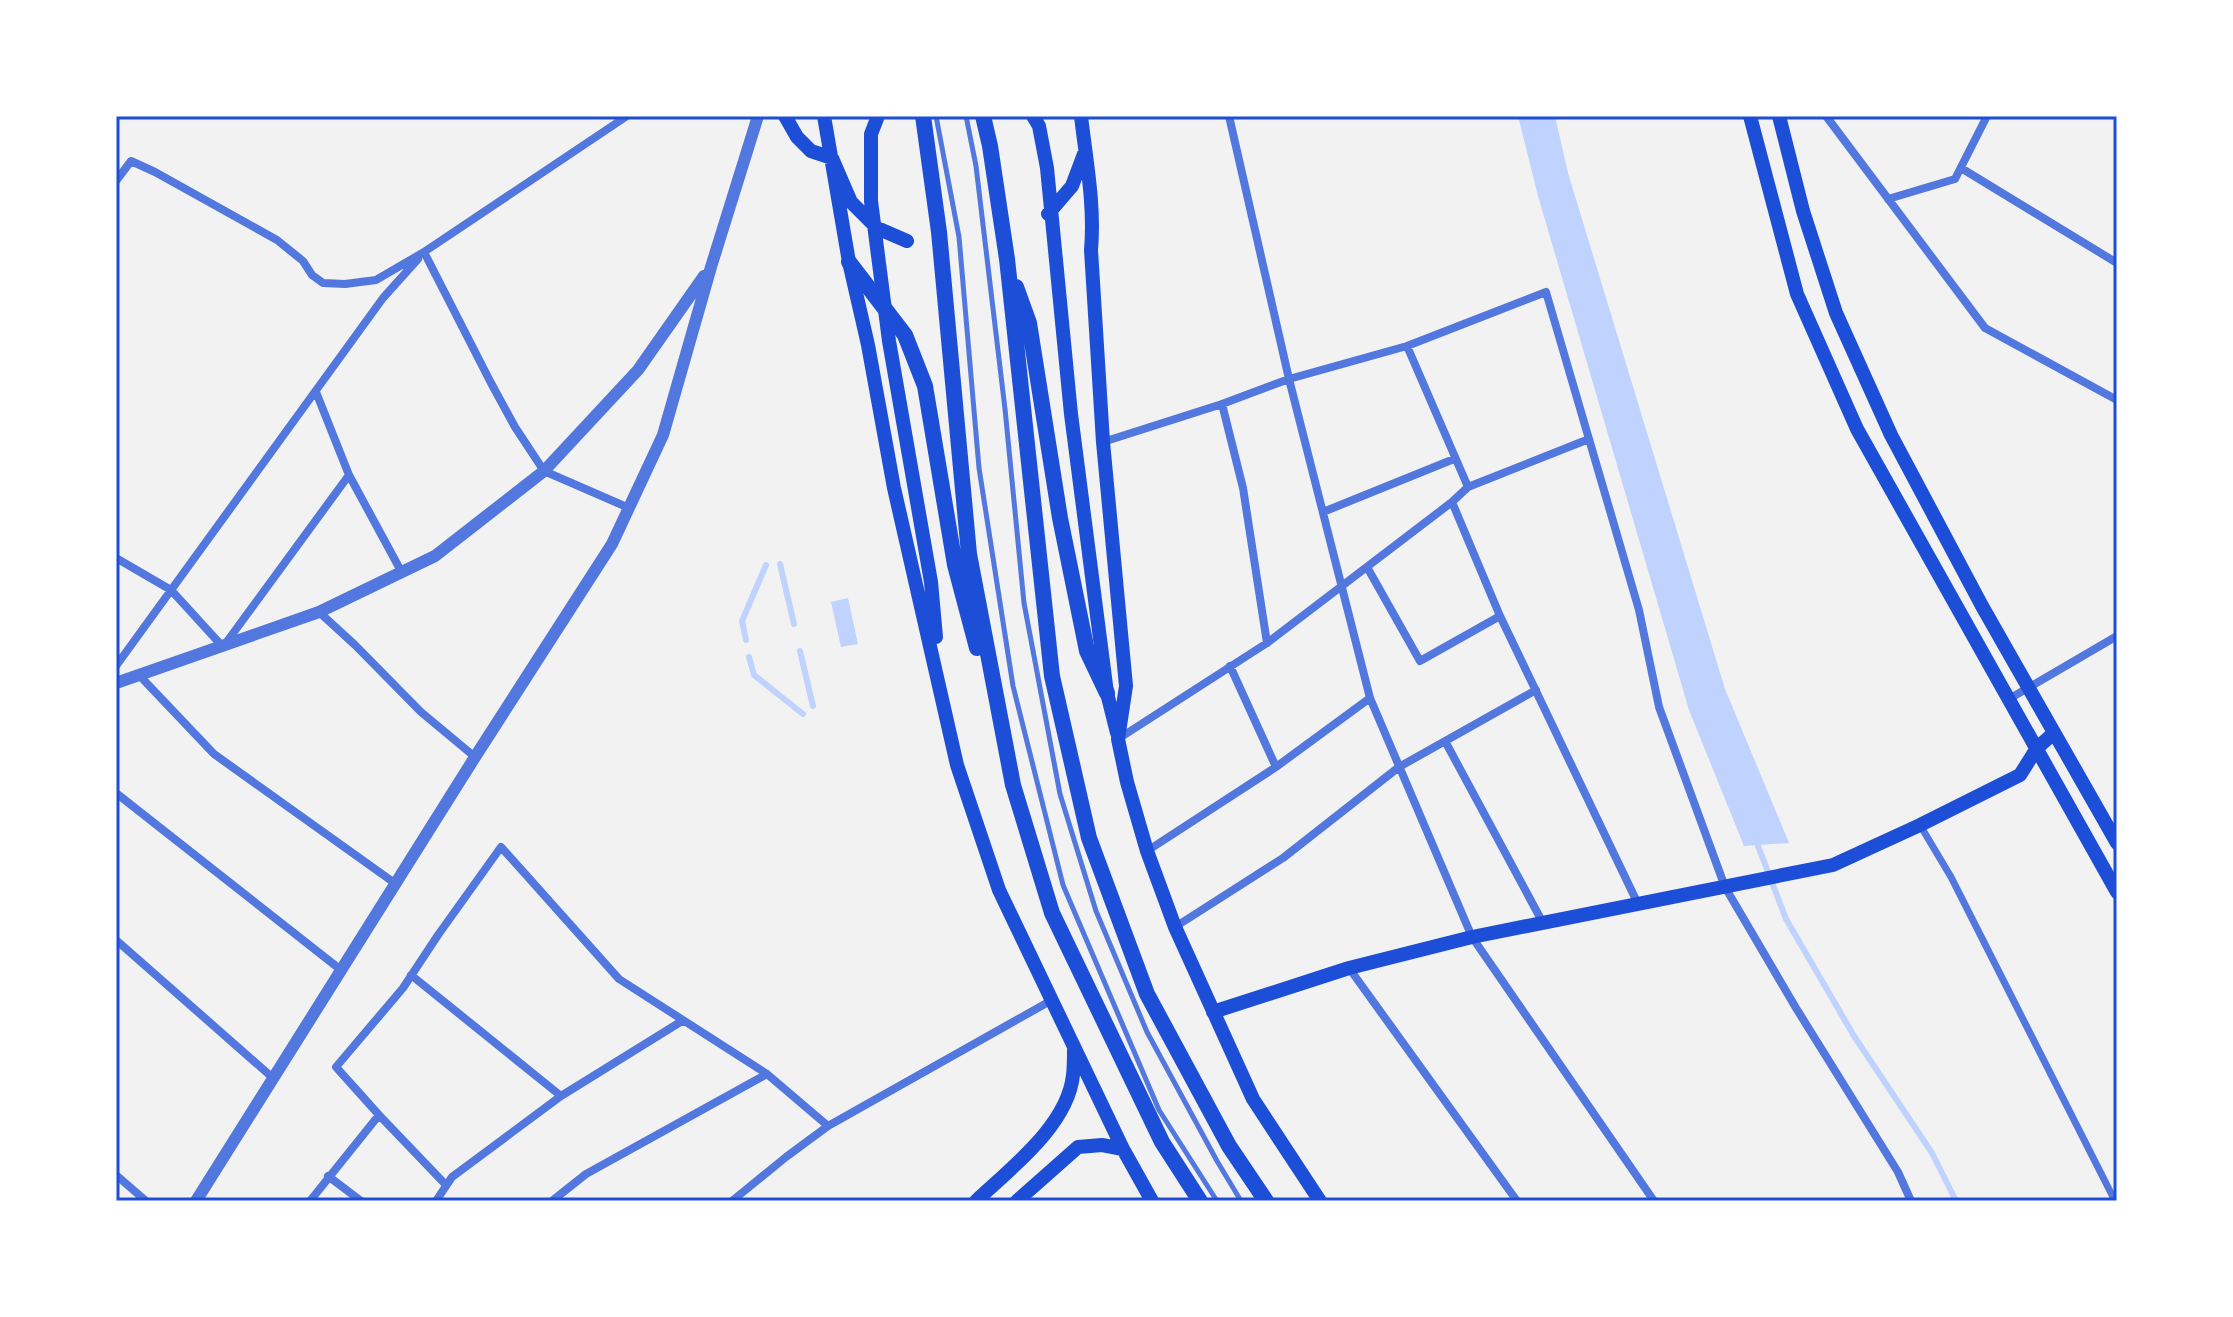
<svg xmlns="http://www.w3.org/2000/svg" width="2233" height="1317" font-family="'DM Sans',sans-serif">
	<style>
		.water { fill: #bfd3fe }
		.lines { fill: none; stroke-linecap: round; stroke-linejoin: round }
		.stream { stroke: #bfd3fe; stroke-width: 6 }
		.service { stroke: #5277de; stroke-width: 5 }
		.pedestrian { stroke: #5277de; stroke-width: 7 }
		.minor { stroke: #5277de; stroke-width: 8 }
		.tertiary { stroke: #5277de; stroke-width: 12 }
		.secondary { stroke: #1d4ed8; stroke-width: 14 }
		.trunk { stroke: #1d4ed8; stroke-width: 16 }
		.neatline { fill: none; stroke: #1d4ed8; stroke-width: 3 }
	</style>
	<rect width="100%" height="100%" fill="#f2f2f2"/>
	<path class="water" d="M1518,116H1555L1568,173L1725,689L1789,843L1744,846L1689,710L1538,196Z
		M848,598L858,644L841,647L831,602Z"/>
	<g class="lines">
		<path class="stream" d="M780,564L794,624
			M746,640L742,621L766,565
			M800,651L813,706
			M749,657L754,675L803,714
			M1755,838L1786,919L1854,1036L1932,1153L1956,1201"/>
		<path class="service" d="M936,116L959,237L979,468L1013,686L1063,885L1159,1110L1217,1201
			M966,116L976,166L1005,409L1024,603L1060,794L1096,911L1147,1032L1217,1161L1241,1201"/>
		<path class="pedestrian" d="M1920,825L1951,877L2115,1201"/>
		<path class="minor" d="M1229,116L1289,379L1370,698L1472,937L1654,1201
			M1826,116L1985,328L2117,400
			M1961,168L2117,263
			M116,181L131,161L155,172L277,240L303,261L312,275L323,283L345,284L376,280L424,252L627,116
			M1888,199L1955,179L1987,116
			M424,252L491,383L515,427L544,471L629,508
			M1407,346L1468,487
			M316,392L349,475L401,571
			M1222,404L1243,488L1267,643
			M1103,442L1222,404L1289,379L1407,346L1546,292L1639,610L1659,707L1725,887L1796,1008L1898,1172L1911,1201
			M1452,502L1500,616L1638,904
			M1323,512L1454,459
			M116,558L171,590L223,647L349,475
			M1367,567L1420,661L1500,616
			M319,612L355,645L421,712L475,757
			M116,666L383,298L418,259
			M1230,666L1276,767
			M138,674L214,754L396,884
			M2009,699L2117,636
			M1118,739L1267,643L1452,502L1468,487L1589,439
			M1445,741L1543,923
			M116,793L341,970
			M1147,851L1276,767L1370,698
			M1175,927L1283,858L1399,767L1536,690
			M116,940L273,1078
			M1349,968L1517,1201
			M411,975L561,1096
			M379,1115L446,1185
			M116,1175L146,1201
			M328,1176L361,1201
			M310,1201L379,1115L336,1067L403,988L438,935L501,847L619,979L767,1074L828,1126
			M436,1201L452,1177L561,1096L682,1021
			M552,1201L586,1174L767,1074
			M732,1201L786,1157L828,1126L1052,1000"/>
		<path class="tertiary" d="M116,683L319,612L435,556L544,471L638,370L704,276
			M196,1201L475,757L612,544L663,435L711,267L758,116"/>
		<path class="secondary" d="M785,116L797,137L811,151L832,158L851,202L877,228L907,241
			M824,116L849,262L868,345L894,488L957,765L999,890L1123,1149L1152,1201
			M878,116L871,134V201L889,341L931,582L936,637
			M1033,116L1039,126L1047,168L1071,414L1107,693L1117,733
			M1081,116C1086,160 1095,205 1091,250L1103,442L1126,686L1118,739L1127,782L1147,851L1175,927L1253,1099L1320,1201
			M1750,116L1797,294L1857,429L2117,892
			M1779,116L1803,211L1836,313L1891,435L1982,606L2117,843
			M1048,214L1072,186L1084,154
			M1213,1012L1349,968L1472,937L1833,865L1920,825L2020,775L2037,748L2054,733
			M976,1201C1011,1168 1068,1125 1073,1075C1074,1067 1074,1058 1074,1050
			M1017,1201L1078,1147L1102,1145L1123,1149"/>
		<path class="trunk" d="M923,116L939,232L969,554L1013,785L1052,913L1162,1142L1200,1201
			M983,116L990,146L1007,259L1052,676L1089,838L1147,994L1229,1146L1266,1201
			M849,262L905,335L925,386L955,565L977,648
			M1016,287L1029,323L1060,518L1087,651L1107,693"/>
	</g>
	<rect width="2233" height="1317" fill="none" stroke="#ffffff" stroke-width="236"/>
	<rect x="118" y="118" width="1997" height="1081" class="neatline"/>
</svg>
